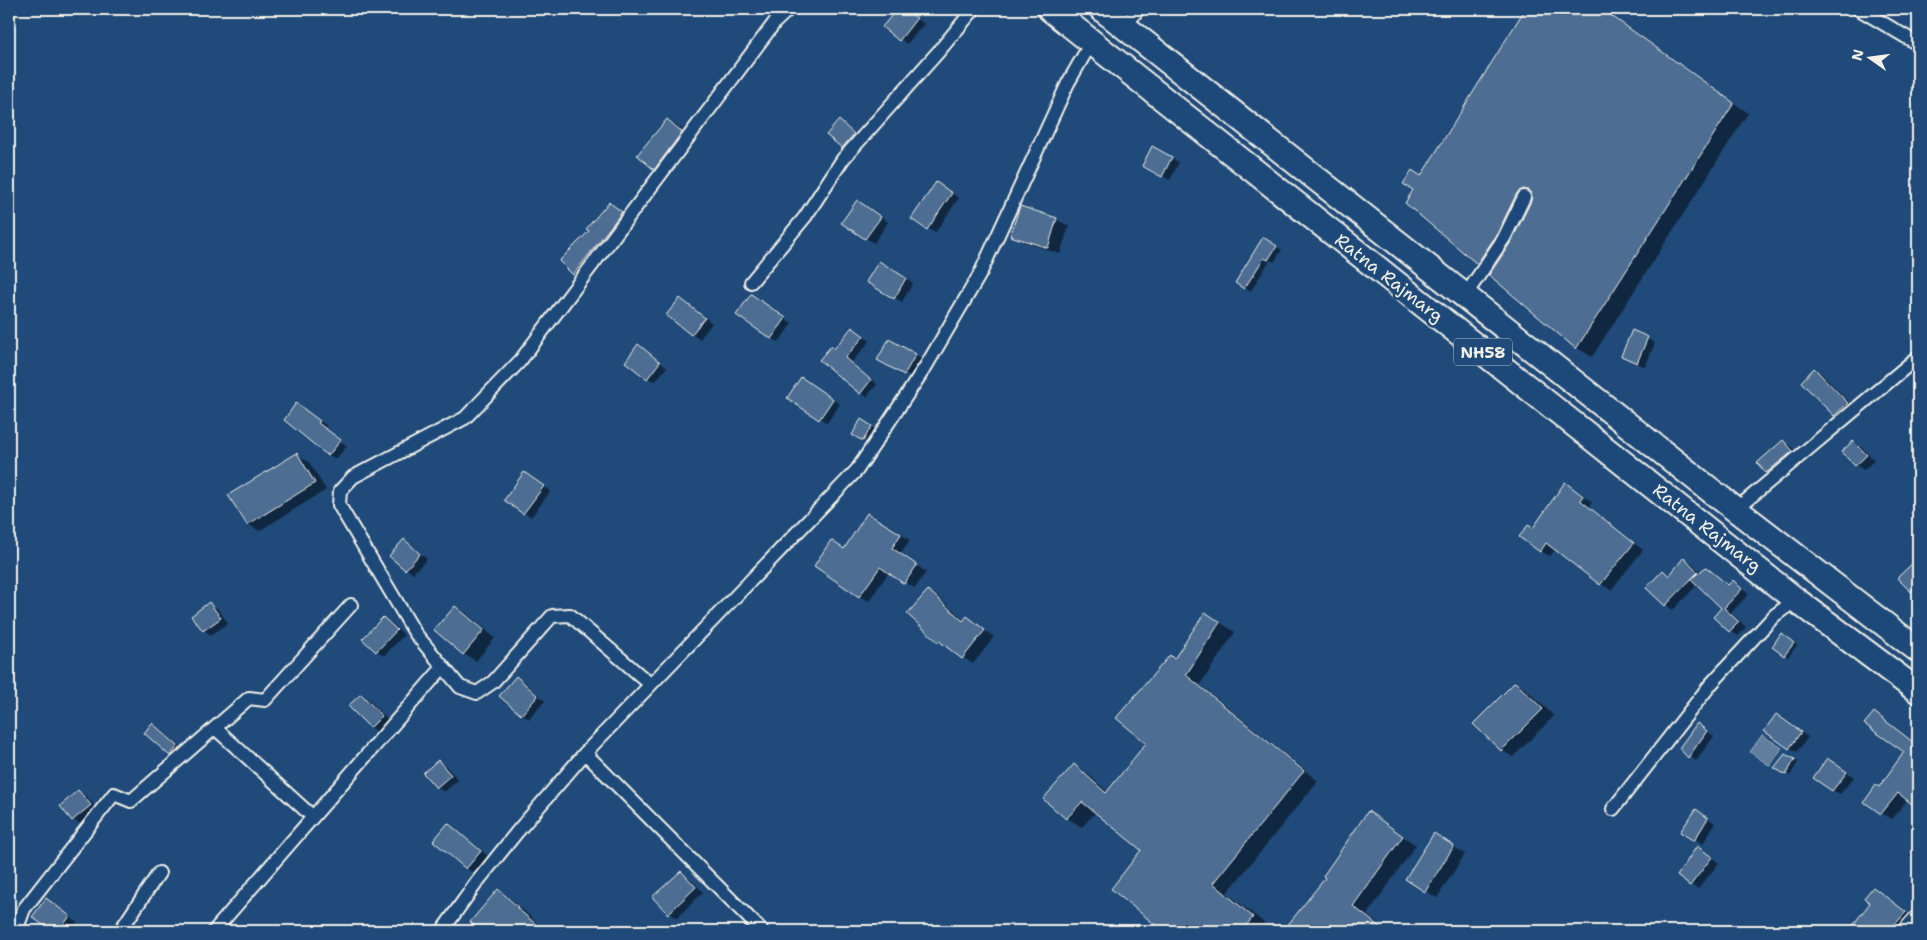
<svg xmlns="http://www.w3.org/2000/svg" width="1927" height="940" font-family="'Shantell Sans',sans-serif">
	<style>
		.water { fill: #627e9d; stroke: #9cacbb }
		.shadow { fill: #0007; fill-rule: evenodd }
		.building { fill: #4d6e92; stroke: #f4f1e8 }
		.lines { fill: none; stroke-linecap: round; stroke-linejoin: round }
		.street-casing { stroke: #f4f1e8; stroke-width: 16 }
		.secondary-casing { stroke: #f4f1e8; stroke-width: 21 }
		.highway-casing { stroke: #f4f1e8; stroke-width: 28 }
		.street { stroke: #1f4a7a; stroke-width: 12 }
		.secondary { stroke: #1f4a7a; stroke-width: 18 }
		.highway { stroke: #1f4a7a; stroke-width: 24 }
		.labels { text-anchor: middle; stroke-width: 5; stroke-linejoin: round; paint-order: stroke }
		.shield { fill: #1f4a7a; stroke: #b4bfc7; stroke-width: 1 }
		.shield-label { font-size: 16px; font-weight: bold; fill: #f4f1e8 }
		.street-label { font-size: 18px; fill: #f4f1e8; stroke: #1f4a7a }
	</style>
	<rect width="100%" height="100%" fill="#1f4a7a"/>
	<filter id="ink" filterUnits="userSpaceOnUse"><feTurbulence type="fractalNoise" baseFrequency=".02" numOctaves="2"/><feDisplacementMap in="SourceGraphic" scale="10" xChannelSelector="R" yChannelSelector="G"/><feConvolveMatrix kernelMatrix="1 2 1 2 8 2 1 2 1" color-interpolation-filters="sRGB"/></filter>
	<g filter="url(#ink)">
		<path class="water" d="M1762,735L1782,748L1770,766L1750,752Z"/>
		<path class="shadow" d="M899,9L908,11L924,24L907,44L884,27Z
			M1526,9H1603L1748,113L1592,357L1577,348L1491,274L1493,272L1477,263L1422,177Z
			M1918,94V107L1912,100Z
			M667,120L679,127L694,139L666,175L654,169Z
			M839,122L861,140L850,152L842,147Z
			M1153,148L1179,162L1170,180L1143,166Z
			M944,188L959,198L935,233L928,229Z
			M865,206L888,222L874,243L843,223Z
			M617,208L629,218L581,278L574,274Z
			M1021,208L1057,220L1069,226L1060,254L1024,242L1012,235Z
			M1263,239L1282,250L1274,262L1270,260L1251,291L1236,283Z
			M879,263L913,283L902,302L868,282Z
			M680,299L712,323L700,339L668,315Z
			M759,300L792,323L779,342L771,338Z
			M853,328L870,341L851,363L877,384L867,397L861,393L835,350Z
			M1633,332L1655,343L1645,367L1623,356Z
			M889,340L923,359L913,378L879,360Z
			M638,346L667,367L655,382L648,378Z
			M1815,370L1822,374L1855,408L1843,420L1835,415L1803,382Z
			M809,383L840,404L827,423L820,418Z
			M297,405L327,426L325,428L347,446L336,459L329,455Z
			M861,420L875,429L867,442L853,434Z
			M1783,442L1791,446L1800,456L1775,477L1767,472L1759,463Z
			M1853,442L1861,447L1874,460L1864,470L1856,465L1843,452Z
			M297,455L309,462L326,490L259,531L248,524Z
			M525,473L551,491L531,517L506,500Z
			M1566,484L1592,502L1589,507L1643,550L1611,590L1601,584L1556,549L1550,556L1540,551L1534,530Z
			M878,520L910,540L901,554L926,572L915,588L889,572L869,601L859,596L845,550Z
			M404,541L427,559L413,573L406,569Z
			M1684,559L1692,563L1701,573L1706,569L1730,586L1733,582L1749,594L1731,613L1746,627L1738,636L1730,631L1714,617L1723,608L1698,584L1673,610L1666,605L1648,588L1663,572L1670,576Z
			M1918,559V595L1912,591L1899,578Z
			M928,591L938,597L965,621L968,618L994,637L973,664L938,641Z
			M209,604L217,608L228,623L211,635L204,630L193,616Z
			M455,607L467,614L495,638L476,661L464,654Z
			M1205,613L1235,632L1200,685L1318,781L1227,893L1268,926L1264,931H1165L1112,888L1143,850L1096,812L1082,827L1067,818L1045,799L1074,766L1089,775L1108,792L1148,743L1170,656L1175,659ZM1195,659L1197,660L1183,681L1181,680Z
			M383,618L391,623L404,635L384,656L377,651L364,639Z
			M1785,637L1797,645L1788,657L1773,647Z
			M516,678L524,682L545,701L529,719L522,714L501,696Z
			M1515,683L1527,690L1554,716L1513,757L1501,750Z
			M361,695L369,700L389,721L378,732L371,727Z
			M1874,714L1918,745V808L1908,799L1892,819L1881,813L1879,789L1906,752Z
			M1784,720L1808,737L1797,752L1790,748Z
			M152,725L160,729L185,751L178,759L170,755Z
			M1697,725L1714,736L1696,761L1680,748Z
			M1785,755L1798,762L1790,776L1776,768Z
			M438,762L446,766L458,780L444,792L437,787Z
			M1835,764L1854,777L1840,794L1832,790Z
			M78,791L86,796L98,810L81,824L73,820Z
			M1696,810L1715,823L1703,844L1682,831Z
			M1369,813L1416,845L1367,915L1387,931H1284L1327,878Z
			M448,825L488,856L474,873L466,868Z
			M1446,842L1465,854L1437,898L1426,891Z
			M1917,846H1918V863L1909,856Z
			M1705,852L1719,863L1698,889L1691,885Z
			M681,872L688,877L703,892L677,918L669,913L654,897Z
			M1874,889L1912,917L1903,927L1897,924L1891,931H1850L1872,903Z
			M498,891L510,898L546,931H483L472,922Z
			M47,900L77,922L70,931H53L34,917Z"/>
		<path class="building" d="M897,9H905L917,18L899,41L882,27Z
			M1525,9H1602L1734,103L1576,349L1489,275L1511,242L1531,201L1532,196L1528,190L1523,189L1517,193L1497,234L1477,264L1405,203L1413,190L1403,184L1412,170L1421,176Z
			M667,119L682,132L654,170L637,155Z
			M839,120L854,134L842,148L826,135Z
			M1152,146L1172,157L1162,177L1142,166Z
			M936,182L952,193L927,230L911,219Z
			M857,200L881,217L865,239L841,223Z
			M609,202L622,212L573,275L559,261L589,231L586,229Z
			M1020,206L1057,218L1048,248L1010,236Z
			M1263,237L1277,246L1268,260L1264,258L1244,289L1235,283Z
			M879,261L906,278L894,299L866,282Z
			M751,294L786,318L771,339L736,315Z
			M680,298L705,318L691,335L666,315Z
			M852,327L864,336L845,358L871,380L860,394L819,360L831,346L834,349Z
			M1632,330L1648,337L1637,363L1621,356Z
			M889,339L916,354L904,375L877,360Z
			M638,344L660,362L647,379L625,362Z
			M1814,368L1848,403L1834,416L1801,382Z
			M801,377L833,399L819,420L787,398Z
			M296,403L320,421L318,423L341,440L328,456L284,420Z
			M861,419L872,426L863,441L852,435Z
			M1783,440L1793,451L1766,473L1757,463Z
			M1853,441L1867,455L1855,466L1841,452Z
			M297,453L315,483L247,525L228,495Z
			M524,472L544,486L523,514L504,500Z
			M1565,482L1583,496L1580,500L1634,543L1600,585L1546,543L1540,552L1519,537L1528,525L1533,528Z
			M867,513L901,534L892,548L917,565L904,584L880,567L859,597L814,566L831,540L844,549Z
			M404,539L420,554L405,570L389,556Z
			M1684,557L1698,572L1665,606L1646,588L1663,570L1669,576Z
			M1918,558V586L1911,592L1897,578Z
			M1706,567L1728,585L1733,580L1742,589L1724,608L1739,622L1729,632L1713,617L1721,608L1691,579Z
			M928,590L963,621L967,616L985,630L962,659L939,641L938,642L907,614Z
			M209,602L221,618L203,631L191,616Z
			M455,606L484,630L463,655L434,630Z
			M1205,612L1220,622L1186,675L1304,771L1213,883L1253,917L1242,931H1163L1111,889L1141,850L1082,802L1066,819L1043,799L1074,764L1106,793L1146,743L1116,718L1170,655L1174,659Z
			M383,617L397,630L376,652L362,639Z
			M1781,633L1794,643L1784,656L1772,647Z
			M516,676L538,696L521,715L499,696Z
			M1515,682L1543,709L1501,751L1473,724Z
			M361,694L382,716L370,728L348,706Z
			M1874,712L1918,746V809L1898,793L1881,814L1864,802L1876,785L1879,787L1904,752L1864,724Z
			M1776,714L1801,732L1789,749L1764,731Z
			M152,723L178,746L170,756L144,733Z
			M1697,723L1707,731L1688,758L1679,748Z
			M1785,754L1795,759L1786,775L1774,768Z
			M1827,758L1847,772L1832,791L1813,778Z
			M438,760L451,775L436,788L423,773Z
			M78,790L91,805L72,821L60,806Z
			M1696,809L1708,818L1694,841L1680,832Z
			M1368,811L1403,836L1353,906L1385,931H1283L1325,878L1323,876Z
			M448,823L481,851L466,869L433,841Z
			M1434,833L1454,846L1425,892L1405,879Z
			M1697,846L1712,857L1690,886L1677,876Z
			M681,871L696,887L668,914L652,897Z
			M1873,887L1906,912L1889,931H1848L1870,903L1864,898Z
			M498,889L518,907L517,908L544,931H481L470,922Z
			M46,898L70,916L59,931H51L32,917Z"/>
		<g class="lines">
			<defs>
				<path id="street" d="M1859,9L1918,44
					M1125,27L1138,9
					M751,282L805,217L843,159L939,51L974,9
					M1465,296L1504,238L1524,197
					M1735,510L1918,357
					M650,684L570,615L552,616L493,682L477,693L460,687L415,633L339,505L340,491L353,477L465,418L520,361L775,22L789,9
					M215,728L313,817
					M585,753L762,931
					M1613,809L1711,684L1775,615L1796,600
					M16,931L24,909L114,794L131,801L249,698L265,700L351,605
					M120,931L159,873
					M214,931L443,667
					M442,931L477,882L517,832L585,753L857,470L926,366L980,274L1068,83L1092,41"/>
				<path id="secondary" d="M1907,931L1918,919"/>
				<path id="highway" d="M1050,9L1796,600L1918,691
					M1102,9L1714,493L1918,650"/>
			</defs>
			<use href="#street" class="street-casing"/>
			<use href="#secondary" class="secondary-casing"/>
			<use href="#highway" class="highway-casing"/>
			<use href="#street" class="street"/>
			<use href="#secondary" class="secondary"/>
			<use href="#highway" class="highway"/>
		</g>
	</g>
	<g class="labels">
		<rect class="shield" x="1454" y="338.5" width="58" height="27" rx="4"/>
		<g class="shield-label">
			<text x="1483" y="358">NH58</text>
		</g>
		<g class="street-label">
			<text transform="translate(1389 278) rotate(38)" y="6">Ratna Rajmarg</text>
			<text transform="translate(1707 528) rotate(38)" y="6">Ratna Rajmarg</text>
		</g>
	</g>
	<rect width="1927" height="940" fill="none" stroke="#1f4a7a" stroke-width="30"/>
	<rect x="15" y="15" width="1897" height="910" fill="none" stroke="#f4f1e8" stroke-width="2" filter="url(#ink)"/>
	<g transform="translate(1870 58) rotate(284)" stroke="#1f4a7a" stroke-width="4" paint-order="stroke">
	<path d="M0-4L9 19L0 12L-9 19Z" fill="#f4f1e8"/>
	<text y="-8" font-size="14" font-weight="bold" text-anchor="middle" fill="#f4f1e8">N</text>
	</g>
</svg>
